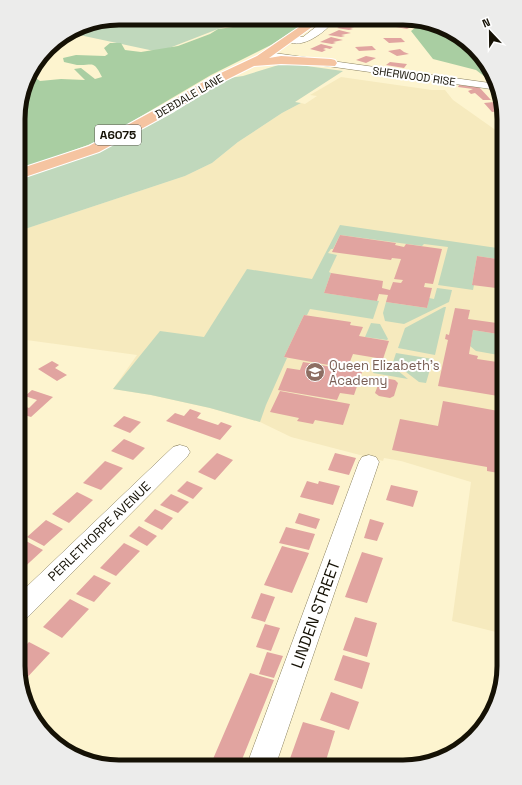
<svg xmlns="http://www.w3.org/2000/svg" width="522" height="785" font-family="'Space Grotesk',sans-serif">
	<style>
		.built { fill: #f6eabe }
		.green { fill: #c0d8bc }
		.forest { fill: #a9cea2 }
		.building { fill: #e1a4a0 }
		.lines { fill: none; stroke-linecap: round; stroke-linejoin: round }
		.street-casing { stroke: #8b8261; stroke-width: 1 }
		.primary-casing { stroke: #fff; stroke-width: 2 }
		.street { fill: #fff; fill-rule: evenodd }
		.primary { fill: #f5c4a1; fill-rule: evenodd }
		.labels { text-anchor: middle; stroke-width: 4; stroke-linejoin: round; paint-order: stroke }
		.far-street-label { font-size: 11px; fill: #151105; stroke: #fff }
		.shield { fill: #fff; stroke: #5b5850; stroke-width: 1 }
		.shield-label { font-size: 12px; font-weight: bold; fill: #151105 }
		.education-label { font-size: 13px; fill: #785e54; stroke: #fff; text-anchor: start }
		.street-label { font-size: 13px; fill: #151105; stroke: #fff }
		.near-street-label { font-size: 16px; fill: #151105; stroke: #fff }
		.rim { fill: none; stroke: #151105; stroke-width: 5 }
	</style>
	<rect width="100%" height="100%" fill="#fdf4cf"/>
	<path class="built" d="M341,77L432,90H445L453,100L504,136V634L452,621L471,482L401,461L384,458L383,461L291,437L260,422L210,408L151,395L113,389L137,355L19,339V231L185,176L212,163L238,142L282,113L301,103L305,104L317,96L310,95Z"/>
	<path class="green" d="M119,18L252,19L218,29L159,52L70,33L87,23Z
		M285,63L343,71L295,102L301,103L282,113L238,142L212,163L185,176L19,231V177L74,160L119,142L229,78L243,76Z
		M340,225L504,249V260L477,256L472,285H474L473,290L438,285L448,247L424,244L422,246L340,235L333,249H331L328,253L337,255L329,272L331,273L324,293L379,301L373,319L310,309L307,315H304L284,357L287,358L266,405L260,422L210,408L151,395L113,389L160,331L204,337L247,269L312,279Z
		M437,288L452,290L449,302L404,324L385,321L383,313L386,302L427,308L429,298L434,299Z
		M444,307H446L435,355L398,348L405,328Z
		M371,323L380,324L388,339L387,340L365,337Z
		M473,330L504,335V356L476,351L470,346Z
		M396,353L433,359L426,383L419,382L393,362Z
		M377,363L391,365L408,379L373,373Z"/>
	<path class="forest" d="M252,19H311L271,45L211,75L99,141L19,170V112L21,108L19,106L29,77L33,76L40,81L61,79L85,80L74,69L81,68L95,79L102,77C93,59 93,66 77,65C73,64 68,63 64,62L63,58L76,55L105,56L108,54L104,48L110,43H121L125,50L141,52L178,46L210,34L218,29L233,27L236,23Z
		M409,20H422L465,39L471,47L470,52L474,58C484,60 495,76 497,86L476,70L433,59L411,31L420,24Z"/>
	<path class="building" d="M363,20L378,22L372,25L357,22Z
		M347,23L359,26L350,28L353,29L349,30L337,28Z
		M404,23L415,25L407,29L396,27Z
		M339,30L351,33L341,35L345,36L341,37L328,35Z
		M331,37L343,40L333,42L336,43L332,44L320,42Z
		M383,38H401L405,42L389,43Z
		M321,44L333,47L330,49L326,48L323,49L326,50L322,52L310,49Z
		M372,46L376,50L359,51L355,47Z
		M400,49L404,52L409,54L397,56L388,51Z
		M366,56L376,58L366,63L356,60Z
		M390,62L407,64L404,68L386,65Z
		M459,85L479,87L491,100H483L475,93L471,94L468,91L473,89L458,87Z
		M494,102L501,106L499,107L502,111L492,112L484,103Z
		M340,235L396,243L395,245L404,247L406,244L442,249L433,284L425,283L424,287L432,288L427,308L386,302L388,295L379,294L377,301L324,293L331,273L383,281L382,288L390,290L393,282L401,283L403,280L394,279L401,259L392,258L391,260L332,252Z
		M477,256L504,260V289L472,285Z
		M455,308L470,310L468,319L504,324V335L473,330L469,354L478,356L477,359L504,363V397L438,386L448,340L445,339L446,334L449,335Z
		M304,315L351,322L350,325L363,327L359,336L389,341L383,359L353,354L347,369L362,372L354,395L340,393L337,400L278,390L287,368L300,370L303,362L338,368L340,363L335,362L334,366L284,357Z
		M52,361L59,365L55,368L67,375L57,381L38,369Z
		M384,378L395,380L398,383L394,396L390,398L379,396L375,393L380,380Z
		M32,390L53,397L31,417L18,413V404L29,408L37,400L25,396Z
		M280,391L350,404L343,425L315,420L313,424L297,421L299,418L270,412Z
		M443,401L504,412V474L487,471V467L392,450L400,419L438,426Z
		M190,409L201,413L197,418L218,425L221,422L232,426L220,440L166,421L175,413L184,416Z
		M124,416L141,422L130,433L113,426Z
		M124,439L145,448L133,460L111,451Z
		M217,453L233,460L215,480L198,472Z
		M335,453L356,458L349,475L328,470Z
		M105,461L123,468L101,490L83,483Z
		M187,481L203,488L193,499L177,491Z
		M307,481L318,484L319,481L340,486L333,505L300,497Z
		M391,485L418,491L413,507L386,500Z
		M77,492L93,500L69,523L52,514Z
		M171,494L189,502L178,513L160,505Z
		M155,509L173,518L162,530L144,521Z
		M299,513L320,519L316,529L295,523Z
		M370,519L384,523L377,541L364,538Z
		M46,520L63,529L44,546L27,537Z
		M139,526L157,536L147,546L129,536Z
		M286,527L315,534L309,550L279,543Z
		M26,541L43,550L18,573V548Z
		M124,543L140,551L116,576L100,568Z
		M282,546L309,553L292,593L264,585Z
		M362,552L383,558L367,603L345,597Z
		M94,575L111,583L94,602L76,594Z
		M261,593L275,597L265,622L251,618Z
		M70,599L89,609L62,638L43,627Z
		M355,617L377,623L367,657L343,650Z
		M265,624L280,628L271,651L256,647Z
		M29,642L50,653L22,683L18,666V653Z
		M267,652L283,656L274,678L259,674Z
		M343,655L370,663L362,689L334,680Z
		M250,673L274,680L239,767L210,766Z
		M331,692L359,702L349,730L320,720Z
		M303,722L335,731L324,767H287Z"/>
	<g class="lines">
		<defs>
			<path id="street" d="M318,19H330L332,23C323,34 298,52 285,39L290,36L303,37L322,22Z
				M372,20L397,21L399,23L394,26L373,22Z
				M267,52L497,84L498,90L263,57L262,55Z
				M180,445L187,447L190,452L187,457L27,618L18,621V595L173,447Z
				M369,455L376,457L379,462L275,767H246L359,462L362,457Z"/>
			<path id="primary" d="M311,19H323L269,58L281,56L331,59L335,60L337,63L335,66L281,64L254,66L216,85L174,111L99,152L19,179V169L89,146L164,105L208,79L257,56Z"/>
		</defs>
		<use href="#street" class="street-casing"/>
		<use href="#primary" class="primary-casing"/>
		<use href="#street" class="street"/>
		<use href="#primary" class="primary"/>
	</g>
	<defs>
		<symbol id="school-disc" viewBox="-11 -11 22 22"><circle r="9.5" fill="#8d6e63" stroke="#fff"/><path d="M0-5L7-2L0 1L-7-2ZM-4 1L0 2.5L4 1V4Q0 6-4 4Z" fill="#fff"/></symbol>
	</defs>
	<g fill-rule="evenodd">
		<use href="#school-disc" x="304" y="361" width="22" height="22"/>
	</g>
	<g class="labels">
		<g class="far-street-label">
			<text transform="translate(414 76) rotate(8)" y="4">SHERWOOD RISE</text>
			<text transform="translate(189 96) rotate(-30)" y="4">DEBDALE LANE</text>
		</g>
		<rect class="shield" x="95" y="125" width="46" height="20" rx="3"/>
		<g class="shield-label">
			<text x="118" y="139">A6075</text>
		</g>
		<g class="education-label">
			<text x="329" y="370">Queen Elizabeth's<tspan x="329" dy="15">Academy</tspan></text>
		</g>
		<g class="street-label">
			<text transform="translate(99 531) rotate(-44)" y="5">PERLETHORPE AVENUE</text>
		</g>
		<g class="near-street-label">
			<text transform="translate(315 614) rotate(-70)" y="6">LINDEN STREET</text>
		</g>
	</g>
	<path d="M0 0H522V785H0ZM119 25H403A94 94 0 0 1 497 119V666A94 94 0 0 1 403 760H119A94 94 0 0 1 25 666V119A94 94 0 0 1 119 25Z" fill="#ececeb" fill-rule="evenodd"/>
	<path class="rim" d="M119 25H403A94 94 0 0 1 497 119V666A94 94 0 0 1 403 760H119A94 94 0 0 1 25 666V119A94 94 0 0 1 119 25Z"/>
	<g transform="translate(490 32) rotate(338)" stroke="#ffffff" stroke-width="3" paint-order="stroke">
	<path d="M0-3L7 15L0 10L-7 15Z" fill="#151105"/>
	<text y="-6" font-size="11" font-weight="bold" text-anchor="middle" fill="#151105">N</text>
	</g>
</svg>
